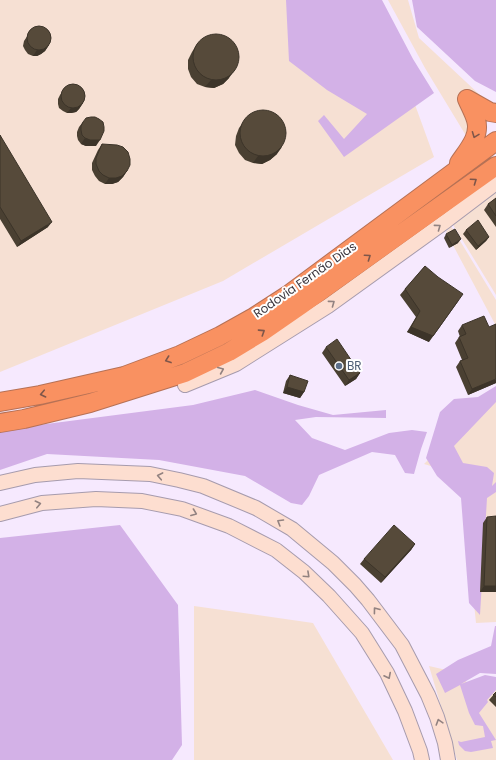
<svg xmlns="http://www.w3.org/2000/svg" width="496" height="760" font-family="Poppins,sans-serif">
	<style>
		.industrial { fill: #f6e0d3 }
		.green { fill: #d3b1e7 }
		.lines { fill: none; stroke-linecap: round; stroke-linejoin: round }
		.secondary-casing { stroke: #a69bad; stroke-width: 16 }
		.highway-casing { stroke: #b67155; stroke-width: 20 }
		.secondary { stroke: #fdded0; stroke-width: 14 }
		.highway { stroke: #f99161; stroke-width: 18 }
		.wall { fill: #4a4032 }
		.shaded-wall { fill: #3c3429 }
		.building { fill: #564a3a; stroke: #3c3429 }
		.oneway { stroke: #7e564a }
		.oneway2 { stroke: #928280 }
		.service-dot { fill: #5c6f8a; stroke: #fff; stroke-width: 1.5 }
		.labels { text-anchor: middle; stroke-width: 4; stroke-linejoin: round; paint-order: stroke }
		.street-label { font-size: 12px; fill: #3b363e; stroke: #fff }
		.service-label { font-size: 12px; fill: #4e5e75; stroke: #fff; text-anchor: start }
	</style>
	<rect width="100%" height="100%" fill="#f6e9fe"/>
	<path class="industrial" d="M0,0H377L434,157L223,281L0,372Z
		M388,0H408L419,38L496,110L465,134L425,68Z
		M496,191V295L452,223Z
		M451,226L496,300V326L446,232Z
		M496,393V622L476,623L461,475L424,464Z
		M194,606L313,623L393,760H194Z
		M429,666L455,672L468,683L496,680V760H457Z"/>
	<path class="green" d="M286,0H382L413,59L434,93L344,157L318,121L324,115L344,139L367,114L327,90L289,61Z
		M412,0H496V92L475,81L417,27Z
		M496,386V402L454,446L463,463L487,467L494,473L492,486L496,482V492L487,498L480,615L469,603L461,498L437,476L426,458L440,412L454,399L478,397Z
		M255,390L298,405L333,415L386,410V418L316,417L295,420L312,438L345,450L389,433L412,430L427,432L421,449L414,474L405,473L395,455L372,452L319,475L309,496L302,505L291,503L245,476L159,460L47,454L0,470V430L193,405Z
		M120,525L178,605L182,745L172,760H0V538Z
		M495,626H496V674L480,673L461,684L485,675L496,677V690L487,700L488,702L479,713L496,740L491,741L493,748L471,752L465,751L459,745L458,741L461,742L485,737L483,726L475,725L469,713L460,685L445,693L436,674L458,660L491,646Z"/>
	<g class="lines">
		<defs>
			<path id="secondary" d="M185,385L236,364L328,306L446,221L496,183
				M0,483L35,475L78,471L150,474L179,480L203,486L256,508L292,529L333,563L355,585L368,600L402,645L428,695L437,717L445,743L448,760
				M0,514L42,503L96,499L142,501L182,509L229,526L276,550L304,572L329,596L362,633L387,673L405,711L420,751L422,760"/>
			<path id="highway" d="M467,99L490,112L496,113
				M459,163C467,151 481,136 476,120C474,113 470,106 467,99
				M0,402L40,395L124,376L180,355L220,336L254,317L288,295L496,141
				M0,423L24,419L90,403L185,373L229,352L262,332L301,305L496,166"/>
		</defs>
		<use href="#secondary" class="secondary-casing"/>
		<use href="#highway" class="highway-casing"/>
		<use href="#secondary" class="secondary"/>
		<use href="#highway" class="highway"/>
	</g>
	<path class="wall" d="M30,32L49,45L45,51L41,54L37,56H33L28,54L25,50L23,46L24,41Z
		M197,44L229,78L223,84L214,88L205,87L197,84L191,77L188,69V60L192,52Z
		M64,89L83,103L79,109L76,112L71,113H67L63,111L59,108L58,104V99L60,95Z
		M245,120L277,154L270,160L262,164L253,163L245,160L239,153L235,145L236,136L239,128Z
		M83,122L96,146H86L81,144L78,140L77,136V132L79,127Z
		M0,135L48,227L17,247L0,219Z
		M102,144L127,171L123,177L118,182L112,184H105L99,181L95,176L92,170V163L98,150Z
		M496,198V227L484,210L488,204Z
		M466,230L489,237L486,241L476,250L463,234Z
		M446,234L458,243L449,248L444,238Z
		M425,266L429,342L407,332L416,317L400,295L405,289Z
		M462,325L496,383L468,395L456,367L460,361L462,360L455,343L459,337H460L458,331Z
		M326,347L360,373L356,379L345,386L322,353Z
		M290,375L304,392L300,398L283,393L286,381Z
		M487,517L496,592H480L483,523Z
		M415,544L411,550L381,583L360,564L364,559Z
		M496,692V707L489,700Z"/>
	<path class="shaded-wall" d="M49,45L45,51L41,54L37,56H33L37,50Z
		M234,71L229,78L223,84L214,88L205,87L211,80Z
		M83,103L79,109L76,112L71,113H67L71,108Z
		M85,138L100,140L96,146H86L81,144Z
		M282,147L277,154L270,160L262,164L253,163L258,156Z
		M127,171L123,177L118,182L112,184H105L109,178Z
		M52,222L48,227L17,247L21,241Z
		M489,237L486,241L476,250L478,246Z
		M461,239L458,243L449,248L452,245Z
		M459,300L429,342L407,332L411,327Z
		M360,373L356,379L345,386L349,380Z
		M496,379V383L468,395L472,389Z
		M287,387L304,392L300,398L283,393Z
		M415,544L411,550L381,583L385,577Z
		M484,586H496V592H480Z"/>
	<path class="building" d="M27 38a12 12 0 1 1 24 0a12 12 0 1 1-24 0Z
		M193 57a23 23 0 1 1 46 0a23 23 0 1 1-46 0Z
		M61 96a12 12 0 1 1 24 0a12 12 0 1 1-24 0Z
		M240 133a23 23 0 1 1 46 0a23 23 0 1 1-46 0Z
		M91,117H95L99,119L103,122L104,127V131L100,140H90L85,138L82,135L81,130V126L83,122L86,118Z
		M0,135L52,222L21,241L0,207Z
		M102,144L117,145L123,147L128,152L130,159V165L127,171L122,176L116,178H109L103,175L99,171L96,164V158Z
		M496,198V216L488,204Z
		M478,220L489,237L478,246L466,230Z
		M455,229L461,239L452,245L446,234Z
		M425,266L438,277L463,294L433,336L411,327L420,311L405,289Z
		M484,316L489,327L496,324V379L472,389L460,361L468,358L459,337L466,334L462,325Z
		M337,339L360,373L349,380L326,347Z
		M290,375L308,381L304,392L287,387Z
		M496,516V586H484L487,517Z
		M394,525L415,544L385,577L364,559Z
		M496,692V697L493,695Z"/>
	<defs><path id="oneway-chevron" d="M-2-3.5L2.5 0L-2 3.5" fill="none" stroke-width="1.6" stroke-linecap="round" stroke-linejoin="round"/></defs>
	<g class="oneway">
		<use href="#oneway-chevron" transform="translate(475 135) rotate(111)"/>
		<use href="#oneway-chevron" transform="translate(474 181) rotate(-35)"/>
		<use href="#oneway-chevron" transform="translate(368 257) rotate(-35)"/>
		<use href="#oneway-chevron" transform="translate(262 332) rotate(-33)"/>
		<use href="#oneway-chevron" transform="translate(168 360) rotate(160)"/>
		<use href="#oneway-chevron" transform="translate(43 394) rotate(168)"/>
	</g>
	<g class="oneway2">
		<use href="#oneway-chevron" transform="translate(438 227) rotate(-36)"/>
		<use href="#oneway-chevron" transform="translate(332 303) rotate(-36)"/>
		<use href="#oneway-chevron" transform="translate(221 370) rotate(-23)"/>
		<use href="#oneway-chevron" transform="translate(160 476) rotate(-169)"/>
		<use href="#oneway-chevron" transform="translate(38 504) rotate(-13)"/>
		<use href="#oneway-chevron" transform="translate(194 513) rotate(21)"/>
		<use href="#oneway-chevron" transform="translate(280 522) rotate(-149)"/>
		<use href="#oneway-chevron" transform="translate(307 575) rotate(43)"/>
		<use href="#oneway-chevron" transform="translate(376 610) rotate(-127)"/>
		<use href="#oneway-chevron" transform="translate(388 676) rotate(63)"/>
		<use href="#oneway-chevron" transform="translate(439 722) rotate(-107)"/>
	</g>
	<circle class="service-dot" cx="339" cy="366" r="4"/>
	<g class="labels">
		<g class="street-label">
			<text transform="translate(305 280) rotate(-35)" y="4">Rodovia Fernão Dias</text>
		</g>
		<g class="service-label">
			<text x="347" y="370">BR</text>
		</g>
	</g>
</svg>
